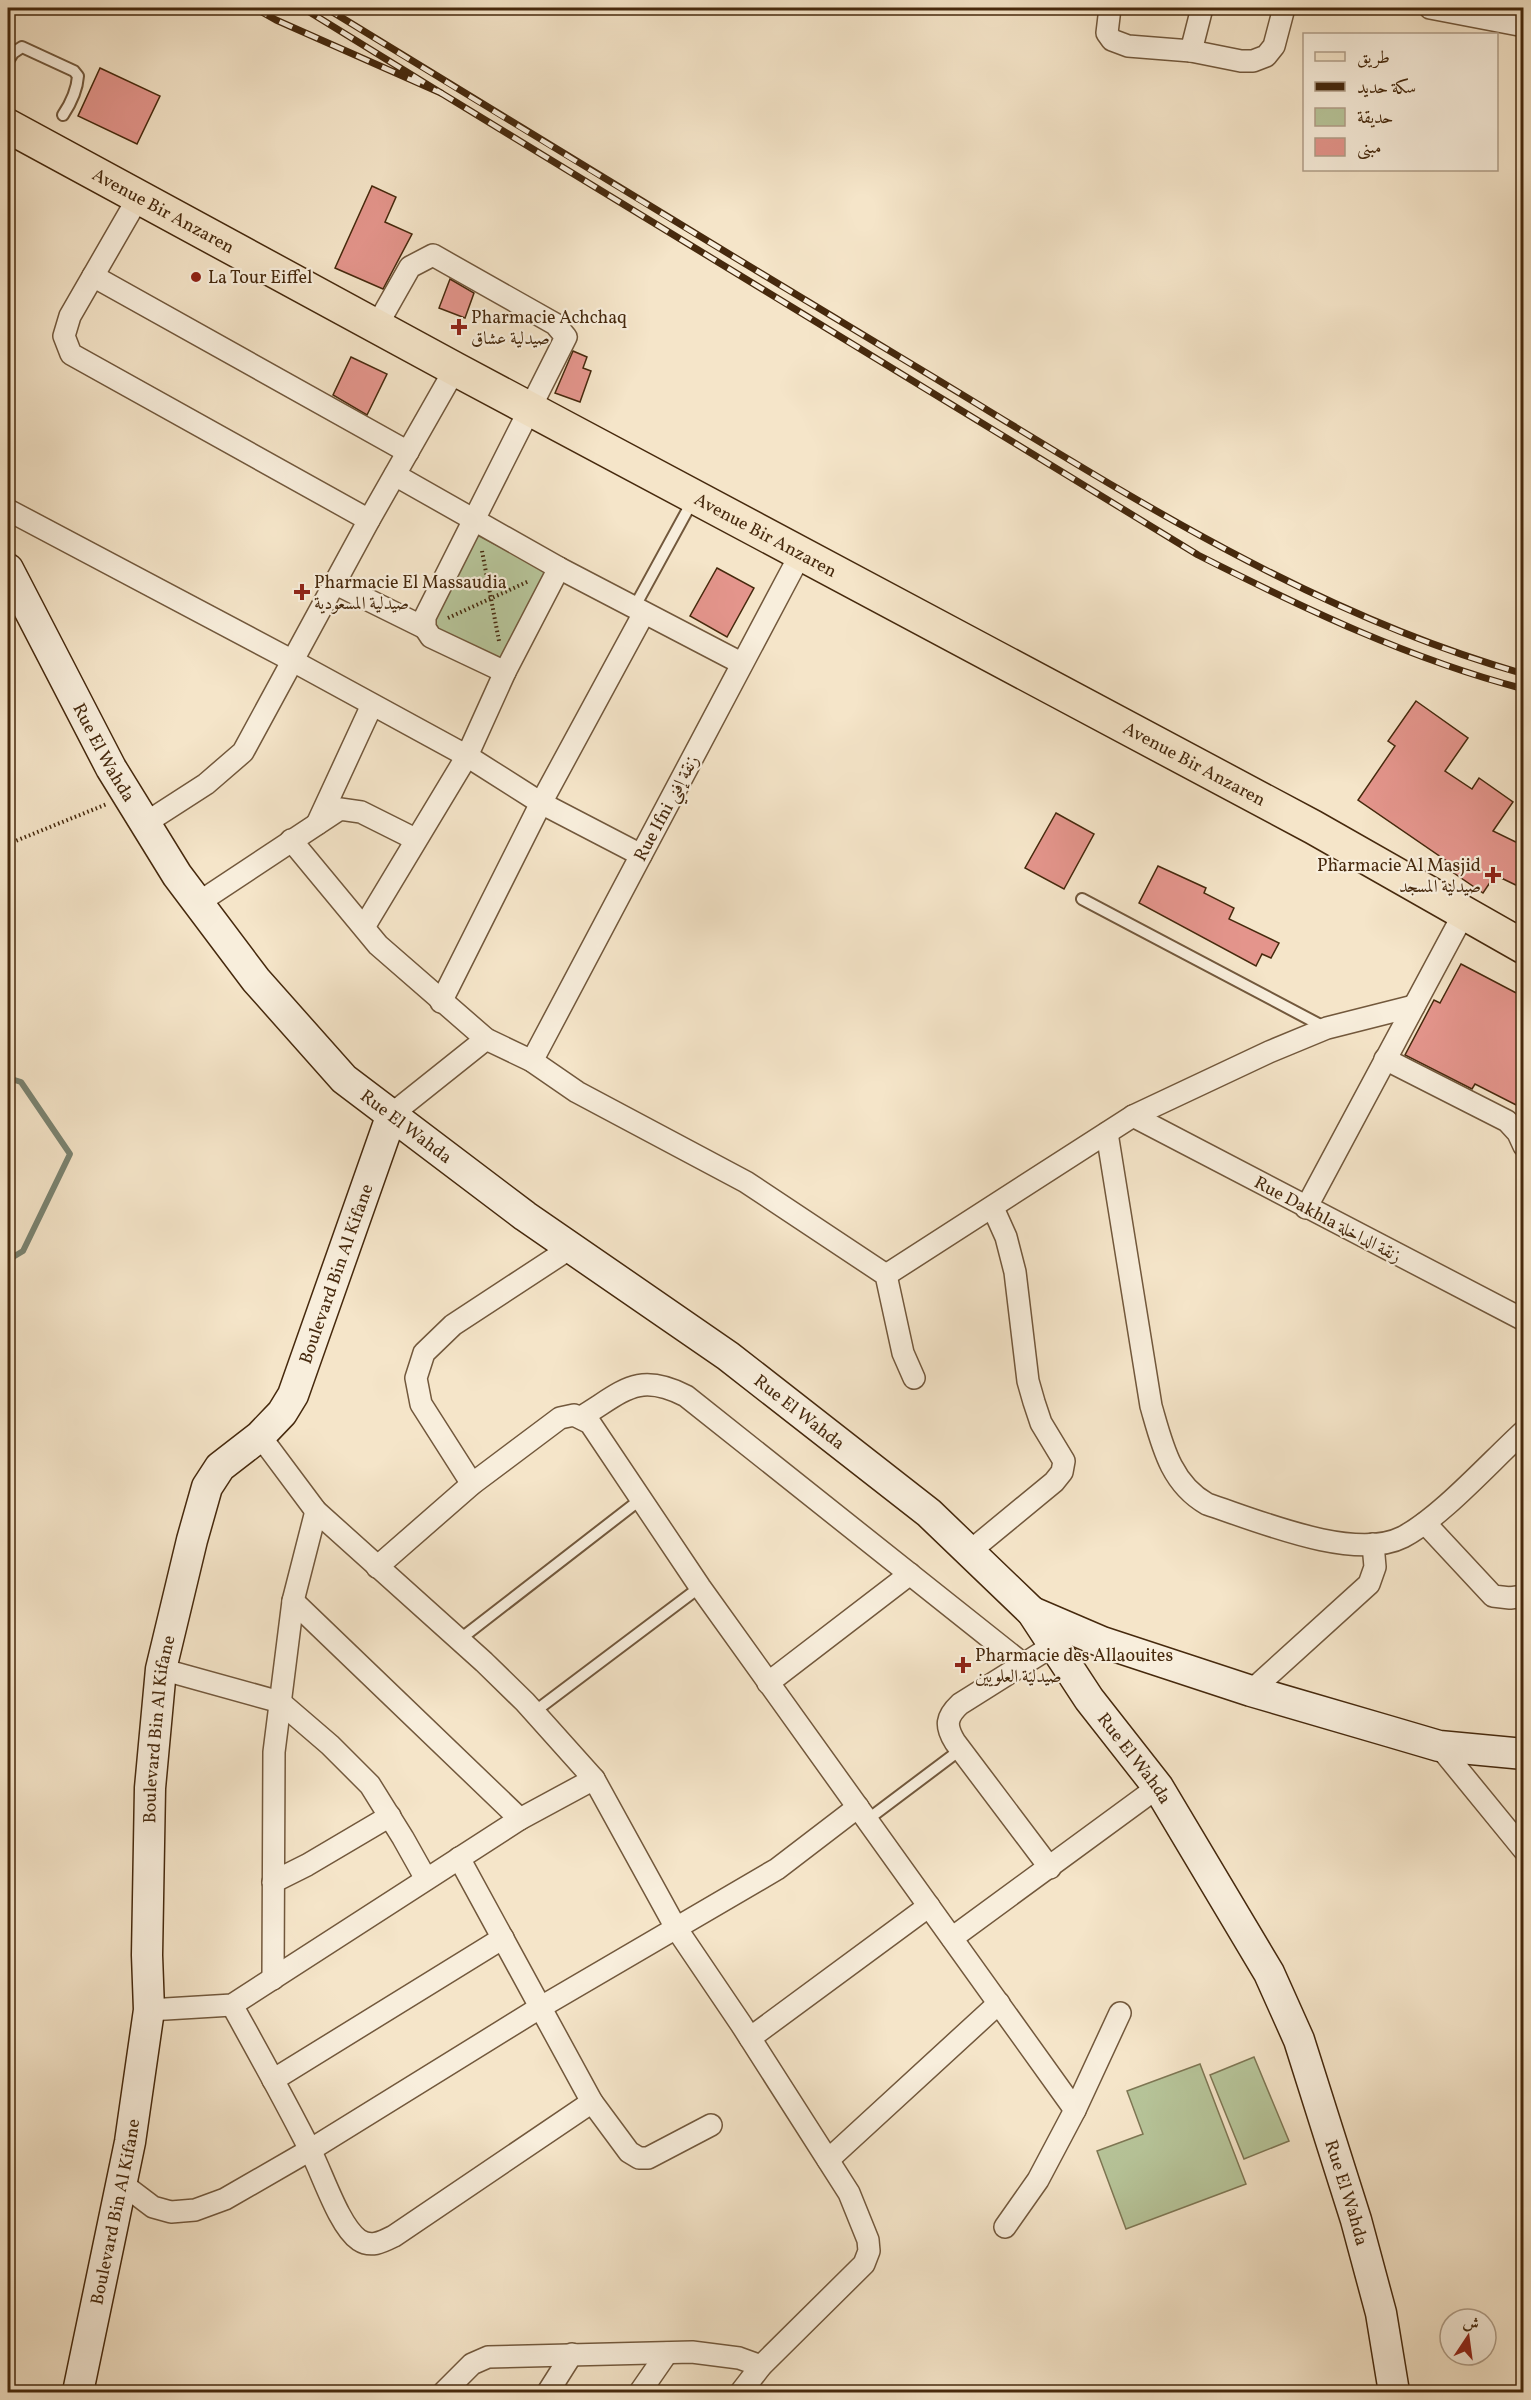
<svg xmlns="http://www.w3.org/2000/svg" width="1531" height="2400" viewBox="0 0 1531 2400" font-family="Vollkorn,Amiri,serif">
	<style>
		.park { fill: #b7c59a; stroke: #7e7754; stroke-width: 1.5 }
		.lines { fill: none; stroke-linecap: round; stroke-linejoin: round }
		.stream { stroke: #7a8371; stroke-width: 6 }
		.building { fill: #e4958c; stroke: #46290d; stroke-width: 1.5 }
		.lane-casing { stroke: #72583c; stroke-width: 14 }
		.street-casing { stroke: #72583c; stroke-width: 24 }
		.secondary-casing { stroke: #46290d; stroke-width: 33 }
		.primary-casing { stroke: #46290d; stroke-width: 36 }
		.path { stroke: #46290d; stroke-width: 4; stroke-dasharray: 1.5 3; stroke-linecap: butt }
		.lane { stroke: #f8eedc; stroke-width: 10 }
		.street { stroke: #f8eedc; stroke-width: 21 }
		.secondary { stroke: #f8eedc; stroke-width: 30 }
		.primary { stroke: #f5e5c9; stroke-width: 33 }
		.rail-casing { stroke: #46290d; stroke-width: 7 }
		.rail { stroke: #f8eedc; stroke-width: 4.5; stroke-dasharray: 14; stroke-linecap: butt }
		.poi-dot { fill: #8f2418; stroke: #f8eedc; stroke-width: 2 }
		.labels { text-anchor: middle; stroke-width: 4.5; stroke-linejoin: round; paint-order: stroke }
		.street-label { font-size: 18px; fill: #46290d; stroke: #f8eedc }
		.poi-label { font-size: 18px; fill: #46290d; stroke: #f8eedc; text-anchor: start }
	</style>
	<rect width="100%" height="100%" fill="#f5e5c9"/>
	<filter id="stains"><feTurbulence type="fractalNoise" baseFrequency=".00333" numOctaves="4"/><feColorMatrix values="0 0 0 0 .2 0 0 0 0 .09 0 0 0 0 .02 0 0 0 .5 -.17"/></filter>
	<radialGradient id="worn" r=".72"><stop offset=".6" stop-color="#630" stop-opacity="0"/><stop offset="1" stop-color="#630" stop-opacity=".3"/></radialGradient>
	<g class="park">
		<polygon points="477,535 546,571 501,662 436,632 434,616"/>
		<polygon points="1254,2057 1289,2141 1244,2159 1210,2075"/>
		<polygon points="1200,2064 1246,2184 1126,2229 1097,2151 1143,2134 1127,2091"/>
	</g>
	<g class="lines">
		<polyline class="stream" points="8,1078 21,1082 70,1154 23,1251 8,1260"/>
	</g>
	<g class="building">
		<polygon points="100,68 160,96 137,144 78,116"/>
		<polygon points="372,186 396,197 385,222 412,234 383,289 335,268"/>
		<polygon points="450,279 474,293 465,318 439,308"/>
		<polygon points="573,351 587,357 583,368 591,371 580,402 555,393"/>
		<polygon points="351,357 387,374 367,415 333,395"/>
		<polygon points="717,568 754,588 727,637 690,616"/>
		<polygon points="1416,701 1468,738 1445,771 1472,789 1479,778 1513,802 1493,831 1524,846 1524,889 1495,875 1483,893 1448,869 1451,864 1358,800 1395,746 1388,741"/>
		<polygon points="1056,813 1094,834 1064,889 1025,868"/>
		<polygon points="1158,866 1206,888 1204,893 1234,908 1229,919 1279,943 1271,958 1262,954 1256,966 1139,903"/>
		<polygon points="1461,964 1524,997 1524,1109 1475,1084 1472,1089 1405,1055 1434,1000 1440,1003"/>
	</g>
	<g class="lines">
		<defs>
			<g id="lane">
				<path d="M8,61l5,-8 9,-6 52,24 4,5c-1,15 -7,27 -15,39"/>
				<polyline points="634,608 693,500"/>
				<polyline points="1082,899 1326,1028"/>
				<polyline points="459,1640 641,1499"/>
				<polyline points="534,1712 700,1587"/>
				<polyline points="867,1820 960,1750"/>
			</g>
			<g id="street">
				<polyline points="1110,8 1107,33 1112,40 1128,46 1191,51 1241,61 1253,61 1266,56 1274,46 1284,8"/>
				<polyline points="1430,8 1524,26"/>
				<polyline points="1191,51 1202,8"/>
				<polyline points="138,198 70,316 64,336 71,354 369,520"/>
				<polyline points="93,276 408,452"/>
				<polyline points="376,327 410,267 433,255 555,324 566,337 425,617 425,628 431,637 505,672"/>
				<polyline points="395,475 559,568 741,663"/>
				<polyline points="8,510 293,661 467,756 541,803 641,855"/>
				<polyline points="336,584 425,628"/>
				<polyline points="144,824 206,784 243,752 369,520 455,369"/>
				<polyline points="317,824 372,705"/>
				<polyline points="291,840 378,945 486,1039 532,1061 577,1092 746,1182 886,1275 903,1353 914,1378"/>
				<polyline points="198,903 340,809 361,812 415,839"/>
				<polyline points="364,927 467,756 505,672 559,568"/>
				<polyline points="441,1002 541,803 644,613"/>
				<polyline points="1385,1059 1507,1121 1518,1133 1524,1146"/>
				<polyline points="532,1061 800,555"/>
				<polyline points="392,1114 486,1039"/>
				<polyline points="1133,1116 1524,1320"/>
				<path d="M1107,1133l44,273c11,38 19,77 56,98 49,16 147,58 196,33 38,-20 87,-75 121,-106"/>
				<polyline points="1306,1208 1464,913"/>
				<polyline points="886,1275 1133,1116 1269,1052 1327,1028 1414,1006"/>
				<path d="M581,1417c42,-25 56,-46 105,-21l337,268"/>
				<polyline points="260,1436 316,1511 484,1662 525,1702 594,1779 676,1928 741,2024 849,2193 868,2240 869,2251 864,2264 761,2366 741,2392"/>
				<polyline points="472,1484 421,1404 416,1378 424,1353 453,1325 572,1247"/>
				<polyline points="1425,1523 1493,1596 1510,1598 1524,1596"/>
				<polyline points="969,1552 1054,1482 1062,1472 1064,1461 1041,1423 1034,1402 1028,1381 1015,1272 1006,1237 993,1208"/>
				<polyline points="377,1567 472,1484 560,1418 574,1415 590,1423 700,1587 1075,2110"/>
				<polyline points="293,1601 520,1819"/>
				<polyline points="161,1669 280,1702 330,1745 370,1785 403,1838 426,1879"/>
				<polyline points="768,1683 910,1574"/>
				<polyline points="1251,1691 1369,1584 1375,1567 1373,1544"/>
				<polyline points="1439,1746 1524,1850"/>
				<polyline points="459,1858 592,2102 629,2152 639,2158 648,2158 711,2125"/>
				<path d="M1050,1868l-95,-126c-10,-16 -9,-25 5,-38l94,-59"/>
				<polyline points="273,1882 307,1865 390,1816"/>
				<polyline points="952,1938 1158,1787"/>
				<polyline points="273,1979 274,1752 293,1601 316,1511"/>
				<path d="M232,2005c27,49 54,97 79,147 12,23 28,74 48,88 12,8 23,2 35,-4l198,-134"/>
				<polyline points="149,2010 232,2005 520,1819 594,1779"/>
				<polyline points="750,2038 929,1906"/>
				<polyline points="273,2080 503,1938"/>
				<polyline points="828,2160 999,2003"/>
				<polyline points="120,2182 153,2207 171,2212 195,2210 225,2199 310,2150 541,2007 777,1869 858,1807"/>
				<polyline points="1005,2227 1038,2180 1075,2110 1120,2013"/>
				<polyline points="444,2392 472,2364 488,2357 692,2352 739,2358 761,2366"/>
				<polyline points="548,2392 572,2354"/>
				<polyline points="640,2392 667,2353"/>
			</g>
			<g id="secondary">
				<path id="s1" d="M8,569l103,199 66,107 79,105 88,99 181,137 203,140 201,157 103,99 57,87 69,88 111,186 30,67 57,180 25,93 13,79"/>
				<polyline points="1032,1612 1102,1642 1251,1691 1388,1731 1439,1746 1524,1754"/>
				<path id="s2" d="M78,2392l52,-250 19,-132 -2,-55 3,-167 11,-119 31,-129 15,-53 13,-20 40,-31 22,-23 11,-18 99,-281"/>
			</g>
			<g id="primary">
				<path id="s3" d="M8,126l447,243 858,458 211,120"/>
			</g>
		</defs>
		<use href="#lane" class="lane-casing"/>
		<use href="#street" class="street-casing"/>
		<use href="#secondary" class="secondary-casing"/>
		<use href="#primary" class="primary-casing"/>
		<g class="path">
			<polyline points="482,551 499,641"/>
			<polyline points="448,618 529,581"/>
			<polyline points="8,844 107,804"/>
		</g>
		<use href="#lane" class="lane"/>
		<use href="#street" class="street"/>
		<use href="#secondary" class="secondary"/>
		<use href="#primary" class="primary"/>
		<defs>
			<g id="rail">
				<polyline points="255,8 276,20 441,93 303,8"/>
				<path d="M326,8c201,124 404,247 607,369 190,115 376,236 591,297"/>
				<path d="M441,93l757,462c105,53 211,104 326,134"/>
			</g>
		</defs>
		<use href="#rail" class="rail-casing"/>
		<use href="#rail" class="rail"/>
	</g>
	<g class="poi-dot">
		<circle cx="196" cy="277" r="6"/>
		<path d="M456 318h6v6h6v6h-6v6h-6v-6h-6v-6h6z"/>
		<path d="M299 583h6v6h6v6h-6v6h-6v-6h-6v-6h6z"/>
		<path d="M1490 866h6v6h6v6h-6v6h-6v-6h-6v-6h6z"/>
		<path d="M960 1656h6v6h6v6h-6v6h-6v-6h-6v-6h6z"/>
	</g>
	<g class="labels">
		<g class="street-label">
			<text dy="6" stroke="none"><textPath href="#s3" startOffset="177">Avenue Bir Anzaren</textPath></text>
			<text dy="6" stroke="none"><textPath href="#s3" startOffset="861">Avenue Bir Anzaren</textPath></text>
			<text dy="6" stroke="none"><textPath href="#s1" startOffset="207">Rue El Wahda</textPath></text>
			<text dy="6" stroke="none"><textPath href="#s3" startOffset="1347">Avenue Bir Anzaren</textPath></text>
			<text transform="translate(666 808) rotate(-62)" y="6">Rue Ifni زنقة إفني</text>
			<text dy="6" stroke="none"><textPath href="#s1" startOffset="692">Rue El Wahda</textPath></text>
			<text transform="translate(1328 1219) rotate(28)" y="6">Rue Dakhla زنقة الداخلة</text>
			<text dy="6" stroke="none"><textPath href="#s2" startOffset="1174">Boulevard Bin Al Kifane</textPath></text>
			<text dy="6" stroke="none"><textPath href="#s1" startOffset="1178">Rue El Wahda</textPath></text>
			<text dy="6" stroke="none"><textPath href="#s2" startOffset="670">Boulevard Bin Al Kifane</textPath></text>
			<text dy="6" stroke="none"><textPath href="#s1" startOffset="1664">Rue El Wahda</textPath></text>
			<text dy="6" stroke="none"><textPath href="#s1" startOffset="2151">Rue El Wahda</textPath></text>
			<text dy="6" stroke="none"><textPath href="#s2" startOffset="184">Boulevard Bin Al Kifane</textPath></text>
		</g>
		<g class="poi-label">
			<text x="208" y="283">La Tour Eiffel</text>
			<text x="471" y="323">Pharmacie Achchaq<tspan x="471" dy="21">صيدلية عشاق</tspan></text>
			<text x="314" y="588">Pharmacie El Massaudia<tspan x="314" dy="21">صيدلية المسعودية</tspan></text>
			<text x="1481" y="871" text-anchor="end">Pharmacie Al Masjid<tspan x="1481" dy="21">صيدلية المسجد</tspan></text>
			<text x="975" y="1661">Pharmacie des Allaouites<tspan x="975" dy="21">صيدلية العلويين</tspan></text>
		</g>
	</g>
	<rect width="1531" height="2400" fill="none" stroke="#f5e5c9" stroke-width="30"/>
	<rect x="9" y="9" width="1513" height="2382" fill="none" stroke="#46290d" stroke-width="3"/>
	<rect x="15" y="15" width="1501" height="2370" fill="none" stroke="#46290d" stroke-width="1.5"/>
	<rect x="1303" y="33" width="195" height="138" fill="#f8eedc" stroke="#b19f89" stroke-width="1.5"/>
	<rect x="1315" y="52" width="30" height="9" fill="#f5e5c9" stroke="#b19f89" stroke-width="1.5"/>
	<text x="1357" y="63" font-size="18" fill="#46290d">طريق</text>
	<rect x="1315" y="82" width="30" height="9" fill="#46290d" stroke="#b19f89" stroke-width="1.5"/>
	<text x="1357" y="93" font-size="18" fill="#46290d">سكة حديد</text>
	<rect x="1315" y="108" width="30" height="18" fill="#b7c59a" stroke="#b19f89" stroke-width="1.5"/>
	<text x="1357" y="123" font-size="18" fill="#46290d">حديقة</text>
	<rect x="1315" y="138" width="30" height="18" fill="#e4958c" stroke="#b19f89" stroke-width="1.5"/>
	<text x="1357" y="153" font-size="18" fill="#46290d">مبنى</text>
	<g transform="translate(1468 2337) rotate(13)"><circle r="28" fill="#f8eedc" stroke="#b19f89" stroke-width="1.5"/>
	<path d="M0-4.5L10 22L0 15L-10 22Z" fill="#8f2418"/>
	<text y="-9" font-size="16" font-weight="bold" text-anchor="middle" fill="#46290d">ش</text>
	</g>
	<rect width="100%" height="100%" filter="url(#stains)"/>
	<rect width="100%" height="100%" fill="url(#worn)"/>
</svg>
